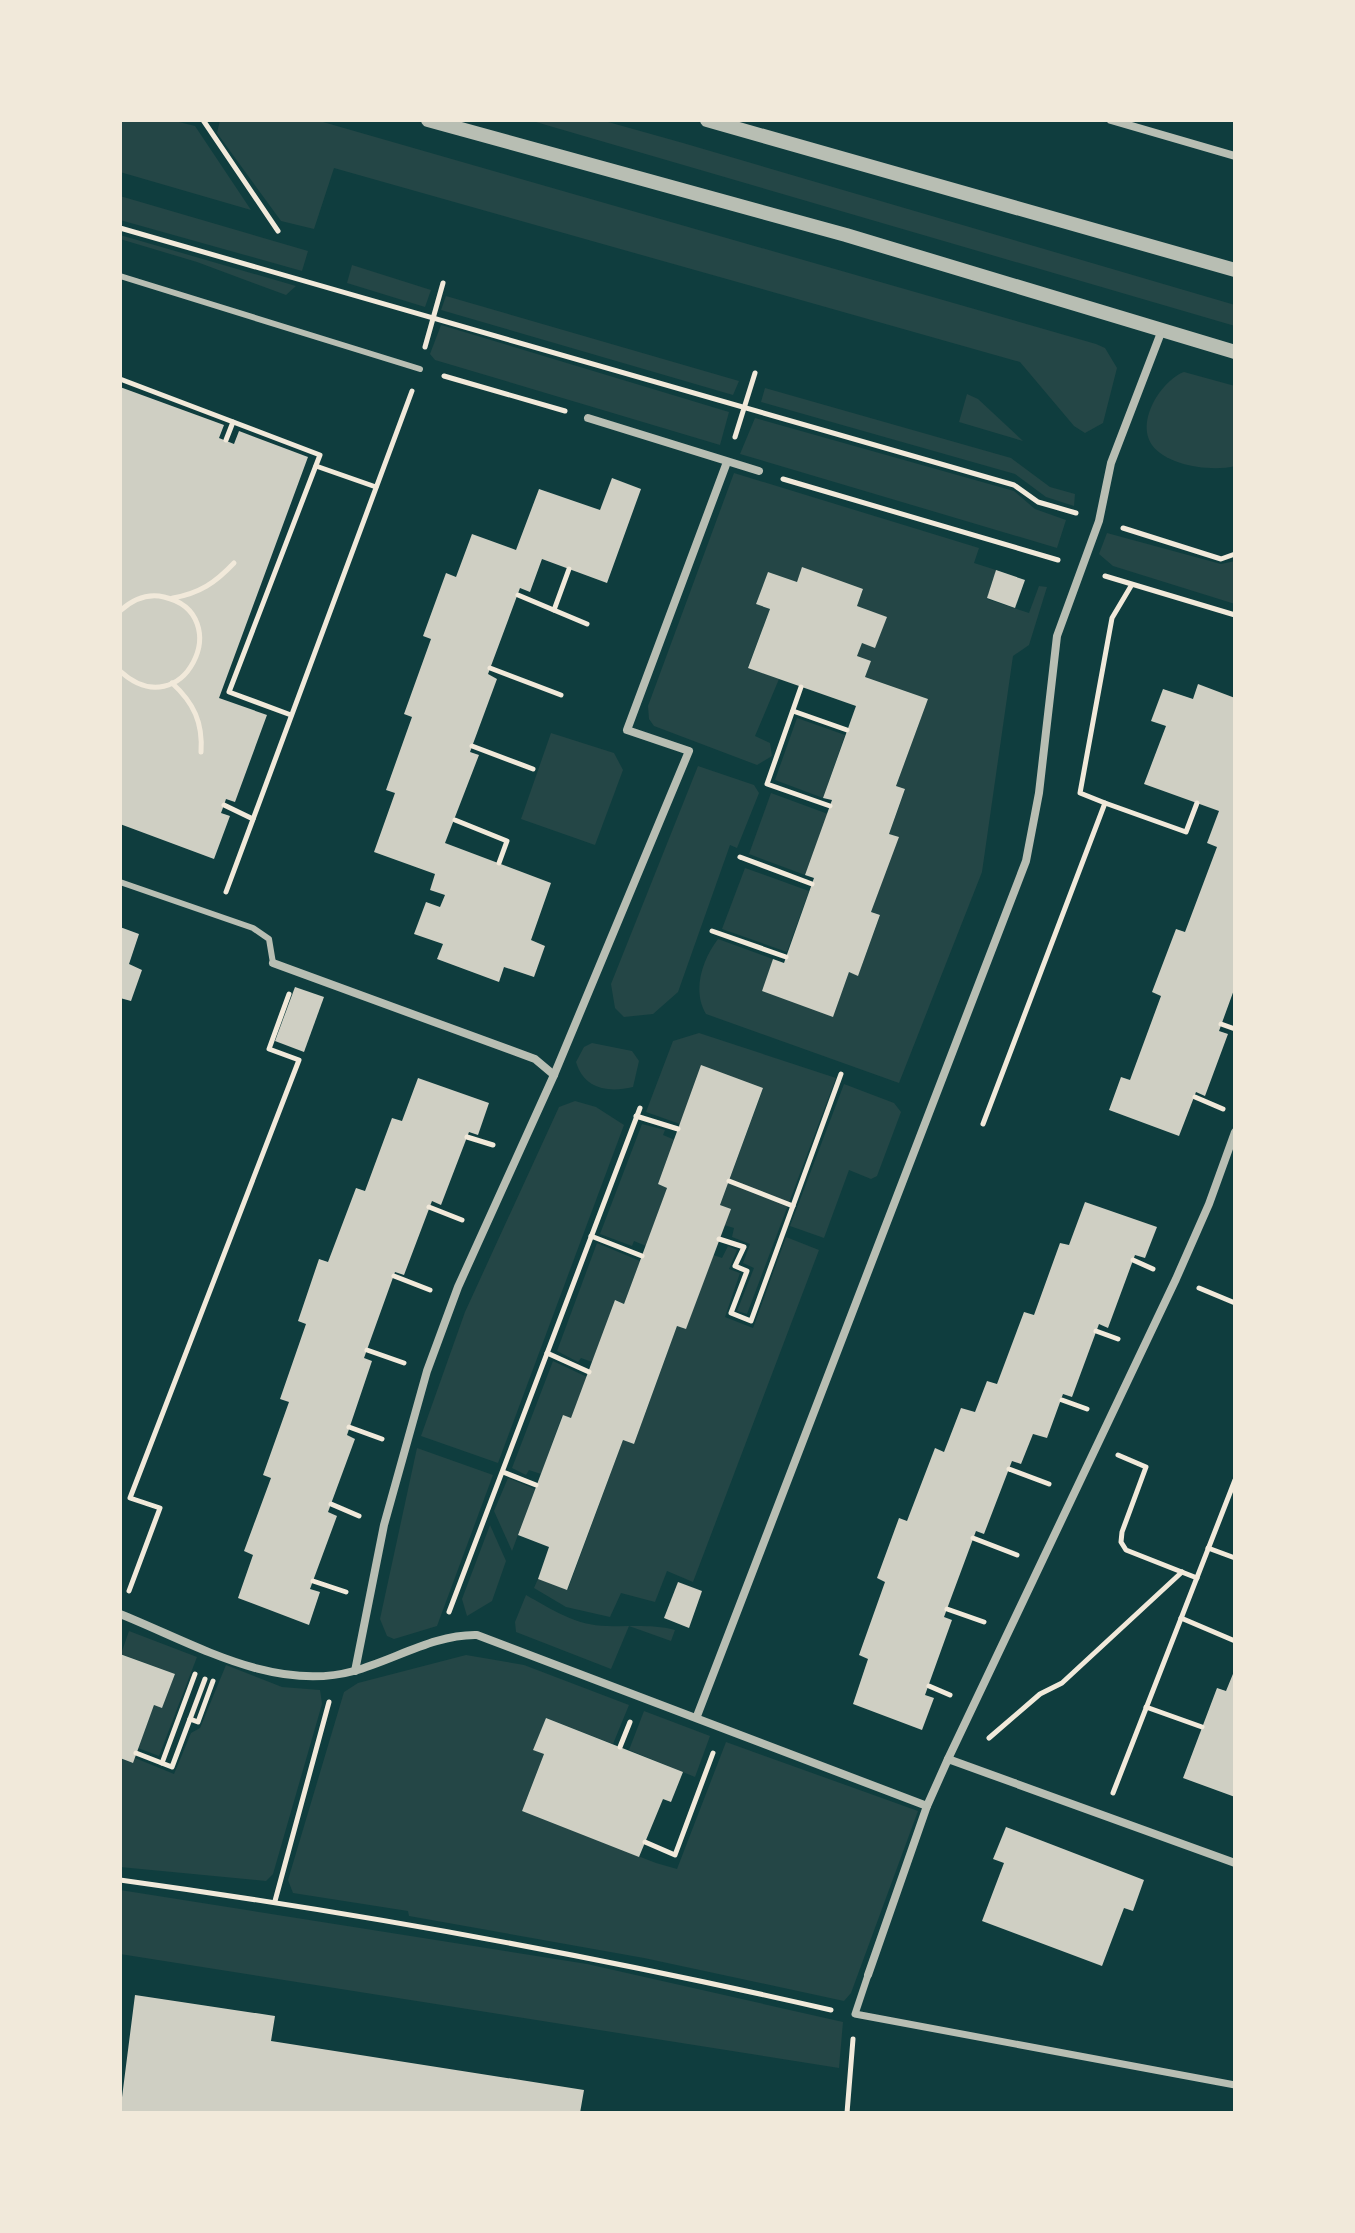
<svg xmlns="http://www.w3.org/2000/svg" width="1355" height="2233" viewBox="0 0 1355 2233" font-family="'DM Sans',sans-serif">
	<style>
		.green { fill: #244646 }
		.building { fill: #cfcfc3 }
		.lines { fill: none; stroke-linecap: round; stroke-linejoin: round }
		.path { stroke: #f1e9da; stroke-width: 5 }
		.service { stroke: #b8beb3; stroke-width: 6 }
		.pedestrian { stroke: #b8beb3; stroke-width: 7 }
		.minor { stroke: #b8beb3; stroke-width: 8 }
		.tertiary { stroke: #b8beb3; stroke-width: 14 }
	</style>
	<rect width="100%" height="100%" fill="#0f3d3e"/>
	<g class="green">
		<polygon points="120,120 171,120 195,126 251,210 120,172"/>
		<polygon points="220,120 323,122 1096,344 1105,348 1117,368 1103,423 1085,433 1074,426 1020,362 334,168 314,229 281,221 217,133"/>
		<polygon points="529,120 601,120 683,143 1235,305 1235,326"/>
		<polygon points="120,196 308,251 302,271 120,220"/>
		<polygon points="120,235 296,286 286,295 197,262 120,239"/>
		<polygon points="352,265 431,290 425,307 347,283"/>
		<polygon points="446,296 739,381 733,395 441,310"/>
		<polygon points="441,325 729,412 720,445 435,360 430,354"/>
		<path d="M1184,372l51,14v80c-23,6 -68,0 -83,-21 -17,-24 10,-65 32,-73z"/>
		<polygon points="765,388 1011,458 1050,487 1075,494 1074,506 1046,497 1015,474 761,402"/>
		<polygon points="967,394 978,399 1023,441 959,422"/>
		<polygon points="755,418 1014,491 1035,509 1066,520 1057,548 740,454"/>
		<path d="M734,473l245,75 -5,15 22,7 -9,29 42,14 10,-27 8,1 -18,58 -16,11 -31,216 -83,211 -193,-69c-14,-23 -4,-54 12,-75l55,20 -11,32 71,25 16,-44 9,3 22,-59 -9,-4 27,-75 -9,-3 16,-44 -9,-4 32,-87 -63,-22 6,-16 -14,-5 5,-13 13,4 11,-30 -29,-11 6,-16 -61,-22 -5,14 -29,-10 -12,32 14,5 -22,58 31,12 -24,57 15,7 2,13 -15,9 -103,-39 -5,-7 -1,-13z"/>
		<polygon points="1107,533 1221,564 1235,561 1235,604 1113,566 1099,554"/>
		<polygon points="797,718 845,735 823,798 775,780"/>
		<polygon points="551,733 614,753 623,770 595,845 521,819"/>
		<polygon points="698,766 754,785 759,793 737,848 730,845 678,992 653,1014 624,1017 615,1008 611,984"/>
		<polygon points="771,793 828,814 805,875 749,854"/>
		<polygon points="745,868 809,891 787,952 722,929"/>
		<polygon points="699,1033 836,1078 747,1314 737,1311 754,1268 743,1263 750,1244 732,1237 734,1228 724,1225 730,1209 720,1205 763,1089 702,1066 680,1124 646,1112 673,1041"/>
		<path d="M592,1043l40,8 7,10 -6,26c-25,6 -49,2 -57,-25l8,-15z"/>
		<polygon points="844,1084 894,1103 901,1112 877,1176 871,1179 849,1170 824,1238 790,1226"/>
		<polygon points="575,1101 596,1107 624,1125 498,1463 421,1436 465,1312 559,1107"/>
		<polygon points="642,1124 665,1130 663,1135 675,1140 658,1184 667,1188 646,1246 634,1241 632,1246 600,1234"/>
		<polygon points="786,1237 819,1250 693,1582 667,1571 655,1602 621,1593 610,1617 566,1607 534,1588 538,1579 568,1589 623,1440 634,1444 677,1326 686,1328 713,1255 722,1258 728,1246 737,1250 729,1269 740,1273 725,1317 753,1328"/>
		<polygon points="597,1243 640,1261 624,1304 616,1300 592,1362 581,1358 578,1362 557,1351"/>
		<polygon points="553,1361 587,1377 571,1418 562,1416 541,1474 529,1470 526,1475 512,1468"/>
		<polygon points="417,1448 493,1475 437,1626 394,1639 387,1636 380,1619"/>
		<polygon points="508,1478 535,1489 512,1551 494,1511"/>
		<polygon points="490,1525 506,1561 492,1601 467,1616 462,1599"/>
		<path d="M526,1595c25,14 51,31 81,31 24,1 44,-2 68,4l-4,11 -42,-15 -18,43 -95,-37 -1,-10z"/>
		<polygon points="129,1631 197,1657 159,1756 138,1748 154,1705 162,1707 175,1674 121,1654"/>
		<polygon points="466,1655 524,1665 629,1705 613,1744 546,1718 534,1749 544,1754 522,1811 656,1863 677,1869 726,1742 918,1811 851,1993 844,2001 644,1958 409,1916 408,1911 293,1893 288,1880 344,1692 358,1683"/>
		<polygon points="226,1665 282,1687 320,1690 322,1704 273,1874 266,1881 120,1867 120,1758 132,1763 135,1758 174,1774 191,1733 200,1728"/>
		<polygon points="644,1711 710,1736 695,1777 629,1750"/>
		<polygon points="120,1890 587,1964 843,2022 839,2068 120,1954"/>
	</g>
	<g class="building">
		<polygon points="120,387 224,425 219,438 234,444 239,431 308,457 219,698 267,715 235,802 226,799 224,805 221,813 230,816 214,859 120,824"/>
		<polygon points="612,478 641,489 607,583 542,559 530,592 520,588 488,674 497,679 470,752 479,755 445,843 551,883 531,940 545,946 534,977 504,967 499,982 437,959 443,944 414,934 426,902 440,907 445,895 430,890 435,874 374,852 395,793 386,790 412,717 404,714 431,639 423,636 446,573 456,577 472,534 516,550 539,489 600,510"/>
		<polygon points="802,567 863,589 857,606 887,617 875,648 862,643 857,656 871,661 865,677 928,699 896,786 905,789 889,834 899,837 871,912 880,915 858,976 849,972 833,1017 762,991 773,959 784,963 814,878 805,875 832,800 823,798 856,706 748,668 770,609 756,604 768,572 797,582"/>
		<polygon points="996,570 1025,580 1015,608 987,598"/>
		<polygon points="1198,684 1235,698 1235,987 1219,1031 1228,1034 1205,1096 1196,1092 1179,1136 1109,1110 1121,1077 1130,1080 1161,996 1152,992 1176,929 1185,932 1217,847 1207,843 1219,811 1144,784 1166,726 1151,721 1163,689 1193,699"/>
		<polygon points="120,927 139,934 129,964 142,970 131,1001 120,998"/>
		<polygon points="295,987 324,997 304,1052 275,1041"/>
		<polygon points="701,1065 763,1088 720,1205 731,1209 686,1329 677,1326 634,1444 623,1440 567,1590 538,1579 549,1547 518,1535 563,1415 571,1418 615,1300 624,1304 667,1188 658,1184"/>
		<polygon points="418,1078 489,1103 478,1135 469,1132 441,1205 432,1201 404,1275 395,1272 364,1358 372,1361 347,1435 355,1439 328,1512 337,1516 310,1589 320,1592 309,1625 238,1598 253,1555 244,1551 271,1478 263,1475 289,1402 280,1399 306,1324 298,1321 319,1259 328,1262 356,1188 365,1191 392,1118 402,1121"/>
		<polygon points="1085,1202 1157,1227 1145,1258 1135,1255 1108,1328 1099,1324 1072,1397 1063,1394 1047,1438 1033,1434 1021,1464 1012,1461 984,1534 976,1531 944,1617 952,1620 925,1695 934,1698 922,1730 853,1704 868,1659 859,1655 885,1582 877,1578 899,1518 907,1521 935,1448 944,1452 961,1408 975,1412 987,1381 997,1384 1024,1312 1034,1315 1060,1243 1069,1245"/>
		<polygon points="678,1582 702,1591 689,1628 664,1618"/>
		<polygon points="120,1654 175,1674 162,1708 154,1705 133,1763 120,1758"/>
		<polygon points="1235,1669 1235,1797 1183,1778 1217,1688 1226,1691"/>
		<polygon points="546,1718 683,1772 671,1802 663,1799 639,1857 522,1811 544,1754 533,1750"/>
		<polygon points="1006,1827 1144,1880 1133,1911 1124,1908 1102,1966 982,1921 1004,1863 993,1859"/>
		<polygon points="135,1995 275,2016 271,2041 584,2090 580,2113 120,2113"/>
	</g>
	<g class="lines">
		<g class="path">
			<polyline points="203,120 278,231"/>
			<polyline points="120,228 1014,485 1038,502 1076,513"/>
			<polyline points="425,347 443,283"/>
			<polyline points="444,376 565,411"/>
			<polyline points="120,379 320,455 229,692 291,715"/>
			<polyline points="735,437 755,373"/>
			<polyline points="226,440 233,422"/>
			<polyline points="316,466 376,487"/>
			<polyline points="783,479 1058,560"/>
			<polyline points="1123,528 1221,559 1235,554"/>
			<polyline points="1105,576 1235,615"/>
			<polyline points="518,595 587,624"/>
			<path d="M173,598c27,-5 42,-15 61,-35"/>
			<polyline points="554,610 569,569"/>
			<path d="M120,611c12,-11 27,-18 44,-14 74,17 19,132 -44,74"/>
			<polyline points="490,668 561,695"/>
			<path d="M172,683c22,20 31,40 29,69"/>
			<polyline points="801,687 767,784 830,806"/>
			<polyline points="793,711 847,730"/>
			<polyline points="472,746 533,769"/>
			<polyline points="1105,803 1186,832 1197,803"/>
			<polyline points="224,805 253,819"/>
			<polyline points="455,820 507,841 499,863"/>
			<polyline points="740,857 812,884"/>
			<polyline points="226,892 412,391"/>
			<polyline points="712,931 786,957"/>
			<polyline points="1221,1024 1235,1029"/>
			<polyline points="1195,1097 1223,1109"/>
			<polyline points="636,1116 678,1129"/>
			<polyline points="983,1124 1105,803 1080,793 1112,618 1131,586"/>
			<polyline points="467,1137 493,1145"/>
			<polyline points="729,1181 793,1206"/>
			<polyline points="429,1207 462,1220"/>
			<polyline points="591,1236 642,1256"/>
			<polyline points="719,1239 744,1247 735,1266 747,1271 731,1313 751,1321 841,1074"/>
			<polyline points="1133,1260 1153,1269"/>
			<polyline points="394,1276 430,1290"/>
			<polyline points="1199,1288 1235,1303"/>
			<polyline points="1096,1331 1118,1339"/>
			<polyline points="367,1350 404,1363"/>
			<polyline points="547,1353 589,1372"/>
			<polyline points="1062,1400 1087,1409"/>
			<polyline points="349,1427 382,1439"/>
			<polyline points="1118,1455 1146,1467 1122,1532 1121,1542 1126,1550 1197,1578"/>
			<polyline points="1009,1469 1049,1484"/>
			<polyline points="503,1472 536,1485"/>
			<polyline points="331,1504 359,1516"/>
			<polyline points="973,1538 1017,1555"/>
			<polyline points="1208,1548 1235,1558"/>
			<polyline points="313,1581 346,1592"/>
			<polyline points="129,1591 160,1508 130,1498 299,1060 269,1049 289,994"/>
			<polyline points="947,1609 984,1622"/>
			<polyline points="449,1612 640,1108"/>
			<polyline points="1181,1618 1235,1641"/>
			<polyline points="929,1686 950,1695"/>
			<polyline points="1146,1707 1202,1727"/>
			<polyline points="190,1719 205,1679"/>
			<polyline points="989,1738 1040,1694 1062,1683 1182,1572"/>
			<polyline points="620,1747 630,1722"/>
			<polyline points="136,1753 172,1767 190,1719 198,1722 213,1681"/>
			<polyline points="162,1763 195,1674"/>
			<polyline points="1113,1793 1235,1480"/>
			<polyline points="645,1842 675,1855 713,1753"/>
			<path d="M120,1880c239,33 476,76 711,130"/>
			<polyline points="275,1901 329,1702"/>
			<polyline points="847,2113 853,2039"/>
		</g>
		<g class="service">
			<polyline points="120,276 420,369"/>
			<polyline points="120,882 253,928 269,939 273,963"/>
		</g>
		<polyline class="pedestrian" points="868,1975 855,2014 1235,2085"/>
		<g class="minor">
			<polyline points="1111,120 1235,156"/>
			<polyline points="588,418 759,471"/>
			<polyline points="273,963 535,1059 554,1075"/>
			<path d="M120,1614c73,29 154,79 234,57 40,-11 81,-37 123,-36l450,171"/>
			<polyline points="355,1671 384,1525 427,1371 458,1287 554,1075 689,751 627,730 727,462"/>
			<polyline points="697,1716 1026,861 1039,793 1057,636 1099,521 1111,463 1162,330"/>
			<polyline points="948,1759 1176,1279 1209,1204 1235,1132"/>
			<polyline points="868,1975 927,1806 948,1759 1235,1863"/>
		</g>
		<g class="tertiary">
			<polyline points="428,120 846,235 1235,352"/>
			<polyline points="707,120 1235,270"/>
		</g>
	</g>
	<rect width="1355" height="2233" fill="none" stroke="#f1e9da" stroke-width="244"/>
</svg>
